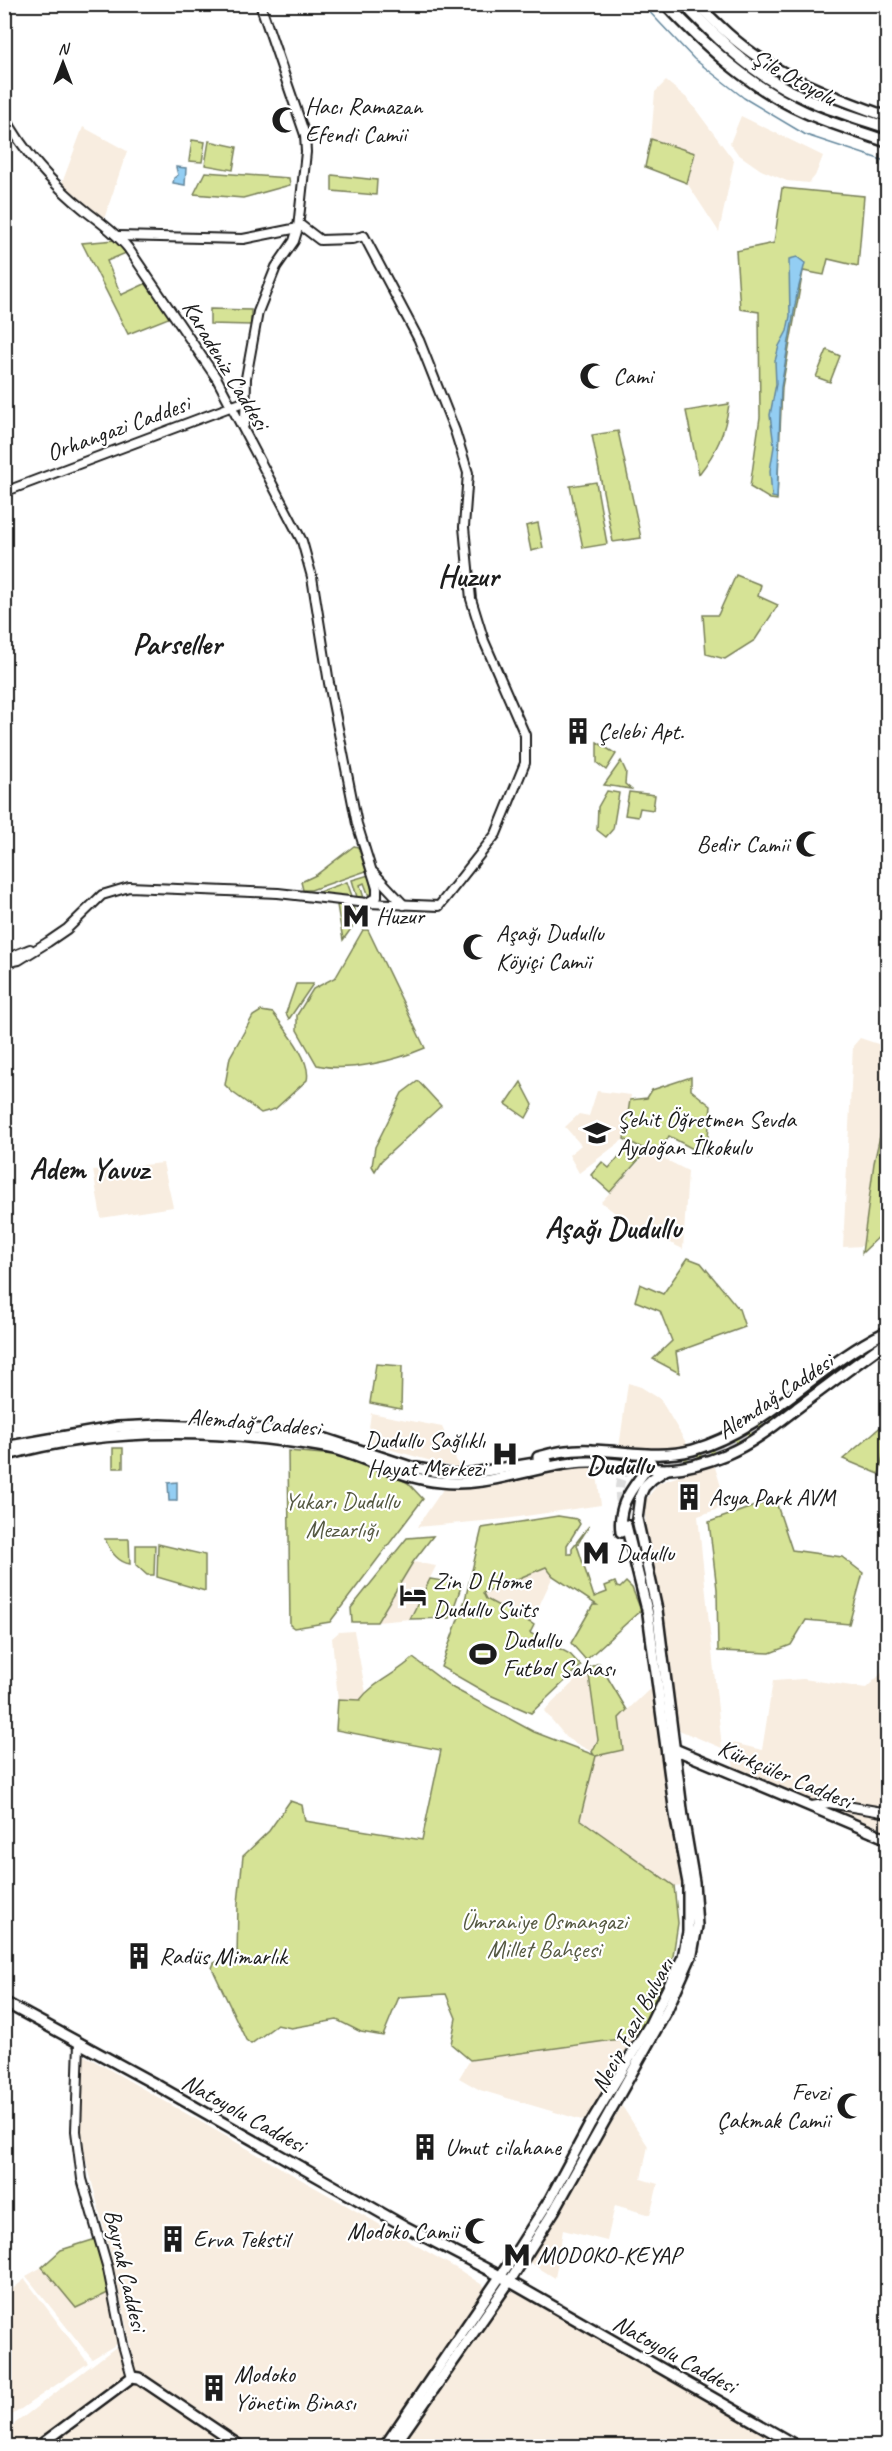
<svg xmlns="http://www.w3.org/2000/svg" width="892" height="2451" viewBox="0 0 892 2451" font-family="Caveat,sans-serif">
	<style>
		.built { fill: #f8ede0 }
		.green { fill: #d6e396; stroke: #798059; stroke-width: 1.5 }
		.water { fill: #93cef3; stroke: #63879d; stroke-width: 1.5 }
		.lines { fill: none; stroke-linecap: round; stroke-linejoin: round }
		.stream { stroke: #63879d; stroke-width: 1.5 }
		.major-tunnel { stroke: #ddd; stroke-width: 9; stroke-dasharray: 9 4.5; stroke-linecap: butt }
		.minor-casing { stroke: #1c1c1c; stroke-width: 12 }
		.major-casing { stroke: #1c1c1c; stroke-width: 14 }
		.highway-casing { stroke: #1c1c1c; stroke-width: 15 }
		.minor { stroke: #fff; stroke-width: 8 }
		.major { stroke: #fff; stroke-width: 9 }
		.highway { stroke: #fff; stroke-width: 10 }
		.labels { text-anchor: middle; stroke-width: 4.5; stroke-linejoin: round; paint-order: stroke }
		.street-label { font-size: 24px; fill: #1c1c1c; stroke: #fff }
		.poi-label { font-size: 24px; fill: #1c1c1c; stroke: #fff; text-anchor: start }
		.park-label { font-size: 24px; fill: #545841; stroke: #fff }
		.quarter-label { font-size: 27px; font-weight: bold; fill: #1c1c1c; stroke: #fff }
		.district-label { font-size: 30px; font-weight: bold; fill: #1c1c1c; stroke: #fff }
	</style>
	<rect width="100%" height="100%" fill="#fff"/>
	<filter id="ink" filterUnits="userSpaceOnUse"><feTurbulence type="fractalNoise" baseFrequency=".0167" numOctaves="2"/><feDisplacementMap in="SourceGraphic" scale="12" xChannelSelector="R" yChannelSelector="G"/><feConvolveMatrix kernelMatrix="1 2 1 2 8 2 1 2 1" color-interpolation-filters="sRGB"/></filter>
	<g filter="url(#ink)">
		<g class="built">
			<polygon points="666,81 688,99 734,161 719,232 687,183 695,153 651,139 655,92"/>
			<polygon points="741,116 823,156 815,176 809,183 787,181 761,170 738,154 730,143"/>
			<polygon points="83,127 127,151 104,219 62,183"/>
			<polygon points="860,1038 887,1047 887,1105 874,1163 863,1246 843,1247 853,1046"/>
			<polygon points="597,1091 631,1095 624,1139 579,1173 569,1155 581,1145 565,1127 579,1114 589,1116"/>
			<polygon points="649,1151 688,1171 683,1249 628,1223 601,1202"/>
			<polygon points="163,1163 173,1207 101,1218 93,1170"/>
			<polygon points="628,1383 641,1387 660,1399 688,1446 655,1449 619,1448"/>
			<polygon points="371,1413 442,1427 460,1469 367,1443"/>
			<polygon points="714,1464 727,1506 698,1516 722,1748 679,1730 647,1540 645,1515 645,1501 659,1483"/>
			<polygon points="578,1465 592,1469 597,1475 601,1505 505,1519 417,1527 446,1485"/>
			<polygon points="413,1562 436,1566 410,1619 377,1622"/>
			<polygon points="546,1567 553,1576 531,1623 485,1599 482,1593"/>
			<polygon points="354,1631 366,1693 360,1700 338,1699 332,1638 339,1632"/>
			<polygon points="588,1668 598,1740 592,1752 568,1739 544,1711"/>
			<polygon points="882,1673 887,1674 887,1831 734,1767 729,1742 762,1750 773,1681 803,1679 866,1688"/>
			<polygon points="654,1685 665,1766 683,1885 674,1886 580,1819 596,1756 619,1718"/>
			<polygon points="641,2036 592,2123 480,2090 459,2078 470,2060"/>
			<polygon points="84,2055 461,2271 487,2288 380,2446 246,2446 136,2372 112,2259 79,2133"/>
			<polygon points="622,2106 648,2146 641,2179 658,2184 650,2215 615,2205 607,2241 563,2230 555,2278 526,2260"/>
			<polygon points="42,2267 76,2308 110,2292 122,2341 92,2359 26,2276"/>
			<polygon points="25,2279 88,2363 5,2420 5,2295"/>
			<polygon points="508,2289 646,2364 783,2446 402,2446"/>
			<polygon points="116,2347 122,2351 126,2376 32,2446 5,2446 5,2431"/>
			<polygon points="136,2381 234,2446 49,2446"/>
		</g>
		<g class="green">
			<polygon points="651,139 695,153 687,183 645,167"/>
			<polygon points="192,140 205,142 202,162 189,161"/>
			<polygon points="209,141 237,147 233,170 205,165"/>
			<polygon points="205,172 289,178 290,185 243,198 194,194"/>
			<polygon points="332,175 377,180 376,195 332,191"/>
			<polygon points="782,188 864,196 858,266 828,259 824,275 803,271 782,387 777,500 770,499 750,487 760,417 759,312 740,309 736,251 774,243"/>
			<polygon points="115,240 126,253 107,261 121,295 147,283 171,317 128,334 82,243"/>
			<polygon points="210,309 251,310 251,325 210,324"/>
			<polygon points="827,350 840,356 830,382 816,377"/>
			<path d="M729,404c-4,29 -12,47 -30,70l-13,-63z"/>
			<polygon points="618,431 641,538 613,542 592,435"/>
			<polygon points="596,482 607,544 583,548 570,486"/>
			<polygon points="538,523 543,548 531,551 526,526"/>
			<polygon points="736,575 761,585 758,596 778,605 755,640 725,659 706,654 703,615 718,615"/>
			<polygon points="597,742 616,754 606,770 597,763"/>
			<polygon points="621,761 626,772 625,784 631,789 604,785"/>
			<polygon points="607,791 619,793 613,829 606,837 597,830 598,807"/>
			<polygon points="629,792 655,795 653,810 640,808 638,817 625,815"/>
			<polygon points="354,846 358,847 366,871 311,890 303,890 301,882 316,875"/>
			<polygon points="369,875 372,894 369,896 364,883 360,885 364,898 357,897 352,880"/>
			<polygon points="347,882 353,899 310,895"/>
			<polygon points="337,905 353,907 358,919 343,940"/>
			<path d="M363,930h5l57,118c-28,12 -78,25 -108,17l-20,-35v-15l16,-26 23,-12z"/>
			<polygon points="296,984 313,984 289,1019 286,1013"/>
			<path d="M261,1011l12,2c11,15 39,47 34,67l-32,29 -14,4 -29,-21 -7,-7 5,-28 23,-41z"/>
			<polygon points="691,1077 691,1090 711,1106 706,1156 669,1136 658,1156 624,1139 630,1100 647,1098 652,1090"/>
			<polygon points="418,1081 441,1106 381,1161 375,1171 372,1166 375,1147 402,1093"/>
			<polygon points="521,1082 533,1105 526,1118 506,1104"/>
			<polygon points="887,1105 887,1229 862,1253 874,1163"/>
			<polygon points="629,1145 642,1156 610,1192 591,1175 602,1162 609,1168"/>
			<polygon points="688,1258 701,1263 739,1309 745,1327 676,1352 679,1373 653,1359 672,1341 660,1311 635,1301 640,1284 663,1294"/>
			<polygon points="376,1364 402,1366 401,1409 370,1403"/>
			<polygon points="772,1414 776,1419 731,1450 727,1442 747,1431"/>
			<polygon points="884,1424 887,1427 887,1439 879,1474 843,1459"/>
			<polygon points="721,1447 722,1451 682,1462 683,1458"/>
			<rect x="113" y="1448" width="10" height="20"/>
			<polygon points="288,1451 335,1455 397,1477 408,1483 423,1499 330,1622 294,1628 290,1625"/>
			<polygon points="775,1499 792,1550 842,1557 863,1573 849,1624 806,1620 791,1645 770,1653 718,1651 717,1589 709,1522"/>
			<polygon points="558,1516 577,1519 580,1524 567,1545 567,1554 572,1554 572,1548 589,1526 577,1545 594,1597 607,1592 605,1586 615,1582 617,1587 620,1588 626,1582 632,1588 641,1610 586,1660 571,1643 593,1605 597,1605 553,1576 546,1567 483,1593 486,1599 531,1623 534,1625 530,1633 570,1654 581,1666 531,1713 490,1695 441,1667 465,1600 482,1528"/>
			<polygon points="433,1536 413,1562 377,1622 352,1622 351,1608 407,1538"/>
			<path d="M105,1539h24l1,25c-13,-2 -20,-13 -25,-25z"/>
			<polygon points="158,1544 205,1555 205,1591 157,1577"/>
			<polygon points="136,1545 155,1545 154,1575 147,1575 136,1565"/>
			<polygon points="430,1579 462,1584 450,1618 410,1619"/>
			<path d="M413,1658l40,30 81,44 60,23 -2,-3 6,-12 -10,-72 11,-5 28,47 -8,8 4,32 -27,6 -16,63 94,67 4,37 -5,33 -20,48 -1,10 -11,22 -171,24 -19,-16 5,-26 -10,-24 -47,3 -16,39 -22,-4 -24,-12 -46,8 -14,-3 -26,19 -5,-4 -34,-72 2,-5 6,-3 17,-1 1,-56 5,-47 26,-25 21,-30 12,4 3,16 117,19 19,-90 -105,-20 2,-31 22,1c13,-18 37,-26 53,-42z"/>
			<polygon points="99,2238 110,2292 76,2308 42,2267 61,2250"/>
		</g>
		<g class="water">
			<polygon points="176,167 186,168 185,185 173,183 174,178 178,175"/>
			<polygon points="797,257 805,263 797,294 781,387 777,498 772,497 770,471 774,446 770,415 776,384 775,361 779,346 787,331 790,316 789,259"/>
			<polygon points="177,1482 177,1501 169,1501 168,1483"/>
		</g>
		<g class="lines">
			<polyline class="stream" points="642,4 694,59 744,98 806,135 888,162"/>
			<g class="major-tunnel">
				<path d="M594,1456c15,2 31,5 46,6 52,2 92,-20 134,-46"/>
				<path d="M623,1515c-5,-20 -8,-40 12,-52"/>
			</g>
			<defs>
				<g id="minor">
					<path d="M4,115c20,38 48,69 82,96 15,12 30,22 42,37l89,131 85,162 10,36 17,106 28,141 20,64v9l-10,6 -89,-10 -149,-6 -27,8 -35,34 -19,13 -29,18 -15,3"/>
					<polyline points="299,224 320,240 352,239 364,236 419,340 455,431 468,473 464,527 471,599 484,641 525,735 525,763 496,834 439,906 368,903"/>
					<polyline points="118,236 243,239 298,228"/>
					<polyline points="243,427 245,423 246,378 258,312 276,267 294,241 298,228 306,152 305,135 260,4"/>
					<polyline points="4,492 246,401"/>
					<polyline points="374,873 404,905"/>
					<polyline points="5,959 30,949"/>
					<polyline points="812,1806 829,1803 888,1813"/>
					<polyline points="79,2043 76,2131 82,2179 108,2269 123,2345 132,2377"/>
				</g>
				<g id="major">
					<path d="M697,4c20,20 40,40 64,55 39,26 83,42 127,58"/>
					<polyline points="4,1447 118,1427 160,1425 257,1429 326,1439 411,1467 449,1474 467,1474 547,1461"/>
					<path d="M4,1456c90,-26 187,-27 279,-15 17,2 34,4 51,8 36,10 69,30 107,33 50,6 97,-19 148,-20 26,-1 53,8 79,7 18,-1 42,-8 59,-15 26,-11 48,-29 70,-46 30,-22 60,-45 91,-67"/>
					<path d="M538,1457c17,-5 36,-8 54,-7 35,1 67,9 101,0 73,-21 124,-84 191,-117"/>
					<path d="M621,1532c-4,-31 14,-45 30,-70"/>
					<polyline points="672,1748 888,1839"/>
					<polyline points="4,2002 153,2083 406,2227 500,2276 797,2446"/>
					<polyline points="39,2446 132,2377 139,2378 240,2446"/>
					<polyline points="385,2446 510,2262 550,2199 590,2124 650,2024 683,1957 688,1932 688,1883 675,1814 648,1614 626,1525"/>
					<polyline points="394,2446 509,2282 554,2211 667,2010 692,1954 697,1926 694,1882 683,1817 657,1610 637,1519 640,1496 644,1487 652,1479 667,1469"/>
				</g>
				<g id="highway">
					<path d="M666,4c40,42 85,84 139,108 26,12 55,20 83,30"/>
					<path d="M684,4c28,28 57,59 92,79 34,21 73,32 112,45"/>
				</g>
			</defs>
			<use href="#minor" class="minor-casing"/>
			<use href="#major" class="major-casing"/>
			<use href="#highway" class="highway-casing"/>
			<use href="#minor" class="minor"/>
			<use href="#major" class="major"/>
			<use href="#highway" class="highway"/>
		</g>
	</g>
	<defs>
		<symbol id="mosque-bare" viewBox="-9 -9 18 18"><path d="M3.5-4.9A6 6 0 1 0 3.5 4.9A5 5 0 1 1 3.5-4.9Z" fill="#1c1c1c" stroke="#fff" stroke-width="2.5" paint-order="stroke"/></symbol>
		<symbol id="building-bare" viewBox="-9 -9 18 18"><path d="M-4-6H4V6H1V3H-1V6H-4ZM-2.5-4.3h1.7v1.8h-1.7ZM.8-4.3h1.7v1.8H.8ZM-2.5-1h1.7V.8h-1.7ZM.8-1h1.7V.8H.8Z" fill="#1c1c1c" stroke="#fff" stroke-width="2.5" paint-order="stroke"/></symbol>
		<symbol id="metro-bare" viewBox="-9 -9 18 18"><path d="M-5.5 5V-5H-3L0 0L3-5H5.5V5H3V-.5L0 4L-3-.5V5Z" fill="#1c1c1c" stroke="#fff" stroke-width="2.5" paint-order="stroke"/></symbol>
		<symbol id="school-bare" viewBox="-9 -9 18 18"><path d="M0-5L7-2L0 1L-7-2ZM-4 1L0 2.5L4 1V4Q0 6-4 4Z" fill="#1c1c1c" stroke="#fff" stroke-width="2.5" paint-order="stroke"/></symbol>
		<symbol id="hospital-bare" viewBox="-9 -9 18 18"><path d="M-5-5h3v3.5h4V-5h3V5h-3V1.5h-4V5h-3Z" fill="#1c1c1c" stroke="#fff" stroke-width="2.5" paint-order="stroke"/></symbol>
		<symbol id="hotel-bare" viewBox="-9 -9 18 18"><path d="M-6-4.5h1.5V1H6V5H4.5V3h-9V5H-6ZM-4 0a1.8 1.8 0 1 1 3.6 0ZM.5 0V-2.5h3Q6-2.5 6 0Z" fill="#1c1c1c" stroke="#fff" stroke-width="2.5" paint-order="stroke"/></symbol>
		<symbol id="stadium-bare" viewBox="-9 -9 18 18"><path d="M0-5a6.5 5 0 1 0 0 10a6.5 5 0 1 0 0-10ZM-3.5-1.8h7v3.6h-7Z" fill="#1c1c1c" stroke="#fff" stroke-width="2.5" paint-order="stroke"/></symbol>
	</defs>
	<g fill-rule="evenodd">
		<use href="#mosque-bare" x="266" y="101" width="38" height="38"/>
		<use href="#mosque-bare" x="574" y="357" width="38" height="38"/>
		<use href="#building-bare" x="559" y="712" width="38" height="38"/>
		<use href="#mosque-bare" x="790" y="825" width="38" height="38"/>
		<use href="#metro-bare" x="337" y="897" width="38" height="38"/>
		<use href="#mosque-bare" x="457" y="928" width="38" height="38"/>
		<use href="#school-bare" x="578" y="1114" width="38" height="38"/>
		<use href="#hospital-bare" x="486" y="1435" width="38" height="38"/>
		<use href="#building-bare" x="670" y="1478" width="38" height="38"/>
		<use href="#metro-bare" x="577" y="1534" width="38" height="38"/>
		<use href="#hotel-bare" x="394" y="1576" width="38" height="38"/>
		<use href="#stadium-bare" x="464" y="1635" width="38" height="38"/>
		<use href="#building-bare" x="120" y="1937" width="38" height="38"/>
		<use href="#mosque-bare" x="831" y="2087" width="38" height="38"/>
		<use href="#building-bare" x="406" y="2128" width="38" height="38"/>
		<use href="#mosque-bare" x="459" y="2212" width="38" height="38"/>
		<use href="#building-bare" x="154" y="2220" width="38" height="38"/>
		<use href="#metro-bare" x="498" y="2236" width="38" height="38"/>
		<use href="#building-bare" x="195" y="2369" width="38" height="38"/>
	</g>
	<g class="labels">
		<g class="street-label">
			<text transform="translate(794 77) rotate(29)" y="8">Şile Otoyolu</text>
			<text transform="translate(226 365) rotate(59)" y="8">Karadeniz Caddesi</text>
			<text transform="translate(118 428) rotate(-20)" y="8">Orhangazi Caddesi</text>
			<text transform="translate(775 1396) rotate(-34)" y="8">Alemdağ Caddesi</text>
			<text transform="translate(254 1422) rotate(5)" y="8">Alemdağ Caddesi</text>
			<text transform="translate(785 1774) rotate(23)" y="8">Kürkçüler Caddesi</text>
			<text transform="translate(632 2025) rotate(-62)" y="8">Necip Fazıl Bulvarı</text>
			<text transform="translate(244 2113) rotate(29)" y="8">Natoyolu Caddesi</text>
			<text transform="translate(126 2270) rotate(77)" y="8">Bayrak Caddesi</text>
			<text transform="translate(675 2354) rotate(29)" y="8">Natoyolu Caddesi</text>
		</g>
		<g class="poi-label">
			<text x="305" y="114">Hacı Ramazan<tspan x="305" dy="28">Efendi Camii</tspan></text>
			<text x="613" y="384">Cami</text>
			<text x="598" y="739">Çelebi Apt.</text>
			<text x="789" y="852" text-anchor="end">Bedir Camii</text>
			<text x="376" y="924">Huzur</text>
			<text x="496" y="941">Aşağı Dudullu<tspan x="496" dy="28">Köyiçi Camii</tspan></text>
			<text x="617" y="1127">Şehit Öğretmen Sevda<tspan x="617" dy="28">Aydoğan İlkokulu</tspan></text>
			<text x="485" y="1448" text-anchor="end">Dudullu Sağlıklı<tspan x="485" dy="28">Hayat Merkezi</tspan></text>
			<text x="709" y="1505">Asya Park AVM</text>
			<text x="616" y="1561">Dudullu</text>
			<text x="433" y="1589">Zin D Home<tspan x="433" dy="28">Dudullu Suits</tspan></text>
			<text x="503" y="1648">Dudullu<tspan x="503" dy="28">Futbol Sahası</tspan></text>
			<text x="159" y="1964">Radüs Mimarlık</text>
			<text x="830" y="2100" text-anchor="end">Fevzi<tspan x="830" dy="28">Çakmak Camii</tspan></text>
			<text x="445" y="2155">Umut cilahane</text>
			<text x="458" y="2239" text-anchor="end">Modoko Camii</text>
			<text x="193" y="2247">Erva Tekstil</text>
			<text x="537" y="2263">MODOKO-KEYAP</text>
			<text x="234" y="2382">Modoko<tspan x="234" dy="28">Yönetim Binası</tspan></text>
		</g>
		<g class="park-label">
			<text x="342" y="1509">Yukarı Dudullu<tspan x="342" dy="28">Mezarlığı</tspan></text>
			<text x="544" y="1929">Ümraniye Osmangazi<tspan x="544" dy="28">Millet Bahçesi</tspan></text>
		</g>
		<g class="quarter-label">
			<text x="620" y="1474">Dudullu</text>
		</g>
		<g class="district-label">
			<text x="468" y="586">Huzur</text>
			<text x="177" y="654">Parseller</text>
			<text x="89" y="1179">Adem Yavuz</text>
			<text x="613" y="1238">Aşağı Dudullu</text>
		</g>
	</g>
	<rect width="892" height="2451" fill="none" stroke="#fff" stroke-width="24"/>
	<rect x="12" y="12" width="868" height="2427" fill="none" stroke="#1c1c1c" stroke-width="2" filter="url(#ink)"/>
	<g transform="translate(63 63)" stroke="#ffffff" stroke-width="4.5" paint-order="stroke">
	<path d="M0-4.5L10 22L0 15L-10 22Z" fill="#1c1c1c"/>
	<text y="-9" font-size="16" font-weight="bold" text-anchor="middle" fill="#1c1c1c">N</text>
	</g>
</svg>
